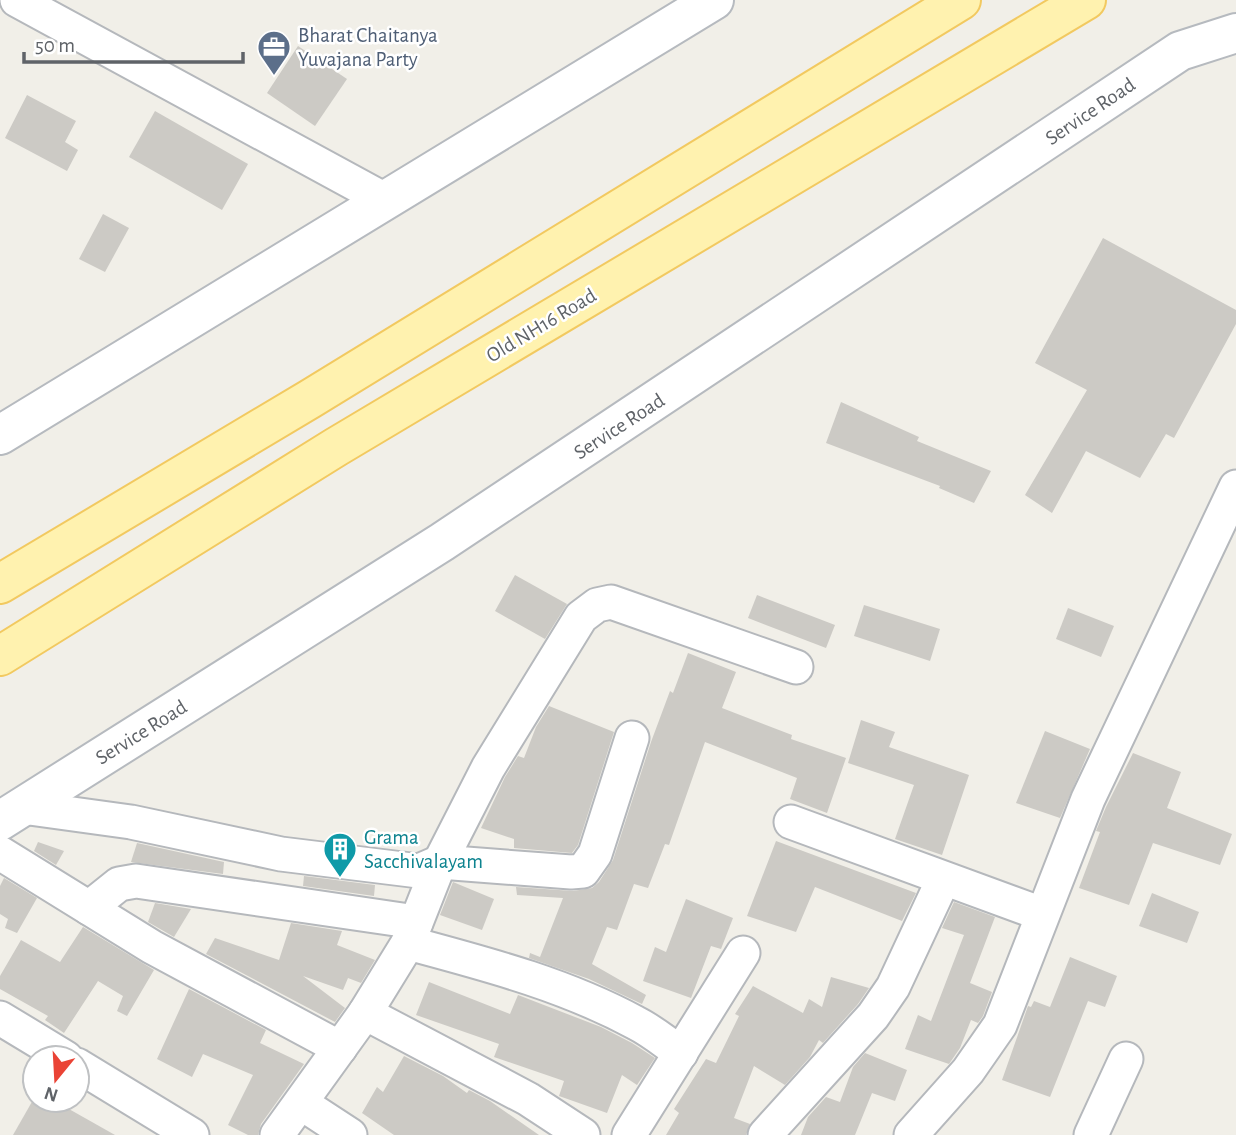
<svg xmlns="http://www.w3.org/2000/svg" width="1236" height="1135" viewBox="0 0 1236 1135" font-family="'Alegreya Sans',sans-serif">
	<style>
		.building { fill: #cccac5 }
		.lines { fill: none; stroke-linecap: round; stroke-linejoin: round }
		.street-casing { stroke: #b5b8bc; stroke-width: 37 }
		.secondary-casing { stroke: #b6babf; stroke-width: 42 }
		.primary-casing { stroke: #f2c960; stroke-width: 42 }
		.street { stroke: #fff; stroke-width: 33 }
		.secondary { stroke: #fff; stroke-width: 38 }
		.primary { stroke: #fff2af; stroke-width: 38 }
		.labels { text-anchor: middle; stroke-width: 5; stroke-linejoin: round; paint-order: stroke }
		.service-label { font-size: 21px; fill: #4e5e75; stroke: #fff; text-anchor: start }
		.street-label { font-size: 21px; fill: #5f6368; stroke: #fff }
		.culture-label { font-size: 21px; fill: #0d838f; stroke: #fff; text-anchor: start }
	</style>
	<rect width="100%" height="100%" fill="#f1efe8"/>
	<g class="building">
		<polygon points="298,46 347,79 315,126 267,93"/>
		<polygon points="27,95 76,121 65,142 78,150 67,171 5,138"/>
		<polygon points="155,111 248,164 222,210 129,157"/>
		<polygon points="103,214 129,228 105,272 79,259"/>
		<polygon points="1103,238 1236,310 1236,324 1174,438 1166,434 1140,478 1086,451 1052,513 1025,495 1087,390 1035,363"/>
		<polygon points="841,402 919,437 917,441 991,471 974,503 939,488 940,486 826,443"/>
		<polygon points="515,575 567,604 545,639 495,611"/>
		<polygon points="757,595 835,625 826,648 748,618"/>
		<polygon points="864,605 940,629 930,661 854,636"/>
		<polygon points="1068,608 1114,626 1101,657 1056,639"/>
		<polygon points="688,653 736,672 722,708 792,735 791,739 846,758 827,813 790,799 797,778 705,742 669,845 665,844 648,888 634,884 617,930 607,927 592,964 646,995 642,1004 589,979 529,958 530,953 540,957 563,898 517,895 516,887 573,891 592,888 599,882 613,860 651,742 670,691 673,693"/>
		<polygon points="549,706 614,732 578,845 572,853 514,848 514,839 481,828 505,777 518,756 524,758 536,727"/>
		<polygon points="861,720 895,732 889,747 969,775 942,855 895,839 914,785 848,763"/>
		<polygon points="1045,731 1090,749 1060,818 1016,803"/>
		<polygon points="1133,753 1181,772 1167,808 1232,834 1220,865 1153,843 1129,905 1079,888 1100,832 1096,831 1106,807"/>
		<polygon points="776,841 916,893 902,921 815,887 796,932 747,916"/>
		<polygon points="38,842 64,851 56,865 34,851"/>
		<polygon points="137,843 224,862 223,874 131,862"/>
		<polygon points="304,876 375,885 374,896 303,886"/>
		<polygon points="4,878 37,898 17,933 5,928 8,919 0,914 0,886"/>
		<polygon points="453,882 494,899 482,930 440,915"/>
		<polygon points="1152,893 1199,912 1187,943 1139,926"/>
		<polygon points="686,899 733,918 721,949 711,946 691,998 643,981 655,947 666,952"/>
		<polygon points="954,902 995,917 970,983 992,992 983,1016 978,1023 971,1020 960,1048 949,1064 905,1049 918,1015 931,1021 964,935 942,928"/>
		<polygon points="155,903 191,909 174,937 148,922"/>
		<polygon points="291,923 342,931 337,945 375,960 361,983 348,978 343,990 303,976 345,1008 335,1022 206,954 215,938 279,960"/>
		<polygon points="83,927 154,970 127,1016 117,1011 123,996 98,981 64,1033 45,1020 48,1016 0,989 0,976 21,940 60,962"/>
		<polygon points="1070,957 1117,976 1105,1007 1088,1001 1050,1097 1002,1080 1028,1006 1031,1007 1034,1001 1050,1007"/>
		<polygon points="831,977 869,988 858,1004 823,1043 819,1040 810,1057 785,1085 754,1066 734,1118 750,1124 746,1135 666,1135 679,1113 674,1109 706,1059 716,1063 739,1016 735,1014 753,986 803,1013 809,999 822,1007"/>
		<polygon points="429,982 510,1014 518,995 601,1027 632,1043 655,1058 637,1085 622,1075 607,1113 559,1096 564,1081 494,1057 499,1044 416,1015"/>
		<polygon points="189,989 266,1030 260,1043 304,1064 261,1124 258,1135 248,1135 228,1125 253,1075 203,1054 192,1077 157,1059"/>
		<polygon points="865,1053 907,1070 895,1101 872,1093 855,1135 801,1135 808,1117 826,1097 840,1102 853,1067"/>
		<polygon points="404,1056 443,1076 467,1093 469,1090 490,1101 539,1135 394,1135 362,1113 377,1087 383,1092"/>
		<polygon points="33,1100 53,1100 115,1135 13,1135"/>
	</g>
	<g class="lines">
		<defs>
			<g id="street">
				<polyline points="17,0 385,200"/>
				<polyline points="632,738 595,854 583,871 571,872 440,862 488,768 581,617 597,605 611,602 796,667"/>
				<polyline points="22,807 131,822 281,854 419,871 440,862 408,943 365,1013 277,1135"/>
				<polyline points="791,822 1042,914"/>
				<polyline points="0,853 152,947 340,1048"/>
				<polyline points="89,908 119,884 136,881 416,922"/>
				<path d="M408,943c78,21 156,41 228,80 16,8 30,20 45,30"/>
				<polyline points="365,1013 528,1099 583,1135"/>
				<polyline points="0,1018 66,1058"/>
				<polyline points="77,1065 192,1135"/>
				<polyline points="301,1103 350,1135"/>
				<polyline points="629,1135 743,953"/>
				<polyline points="765,1135 873,1016 893,987 943,880"/>
				<polyline points="911,1135 968,1071 1000,1025 1088,799 1236,487"/>
				<polyline points="1091,1135 1126,1059"/>
			</g>
			<g id="secondary">
				<polyline points="0,435 714,0"/>
				<polyline points="0,821 442,542 1180,51 1236,33"/>
			</g>
			<g id="primary">
				<polyline points="0,584 310,399 961,0"/>
				<polyline points="0,656 336,447 1086,0"/>
			</g>
		</defs>
		<use href="#street" class="street-casing"/>
		<use href="#secondary" class="secondary-casing"/>
		<use href="#primary" class="primary-casing"/>
		<use href="#street" class="street"/>
		<use href="#secondary" class="secondary"/>
		<use href="#primary" class="primary"/>
	</g>
	<defs>
		<symbol id="office-pin" viewBox="-11 -11 22 30"><path d="M0 17L-7.5 6A9.5 9.5 0 1 1 7.5 6Z" fill="#5c6f8a" stroke="#fff"/><path d="M-6-3h4V-5.5h4V-3h4V5H-6ZM-1-4.5V-3h2v-1.5ZM-6 0V1H6V0Z" fill="#fff"/></symbol>
		<symbol id="building-pin" viewBox="-11 -11 22 30"><path d="M0 17L-7.5 6A9.5 9.5 0 1 1 7.5 6Z" fill="#0f9aa8" stroke="#fff"/><path d="M-4-6H4V6H1V3H-1V6H-4ZM-2.5-4.3h1.7v1.8h-1.7ZM.8-4.3h1.7v1.8H.8ZM-2.5-1h1.7V.8h-1.7ZM.8-1h1.7V.8H.8Z" fill="#fff"/></symbol>
	</defs>
	<g fill-rule="evenodd">
		<use href="#office-pin" x="255" y="28" width="38" height="52"/>
		<use href="#building-pin" x="321" y="830" width="38" height="52"/>
	</g>
	<g class="labels">
		<g class="service-label">
			<text x="298" y="42">Bharat Chaitanya<tspan x="298" dy="24">Yuvajana Party</tspan></text>
		</g>
		<g class="street-label">
			<text transform="translate(1090 111) rotate(-34)" y="7">Service Road</text>
			<text transform="translate(541 325) rotate(-31)" y="7">Old NH16 Road</text>
			<text transform="translate(619 426) rotate(-33)" y="7">Service Road</text>
			<text transform="translate(141 732) rotate(-32)" y="7">Service Road</text>
		</g>
		<g class="culture-label">
			<text x="364" y="844">Grama<tspan x="364" dy="24">Sacchivalayam</tspan></text>
		</g>
	</g>
	<g transform="translate(56 1079) rotate(198)"><circle r="33" fill="#ffffff" stroke="#bfc1c3" stroke-width="2"/>
	<path d="M0-5L12 26L0 18L-12 26Z" fill="#ea4335"/>
	<text y="-10" font-size="19" font-weight="bold" text-anchor="middle" fill="#5f6368">N</text>
	</g>
	<path d="M24 52v10h219v-10" fill="none" stroke="#5f6368" stroke-width="3.5"/>
	<text x="35" y="52" font-size="21" fill="#5f6368" stroke="#ffffff" stroke-width="5" paint-order="stroke">50 m</text>
</svg>
